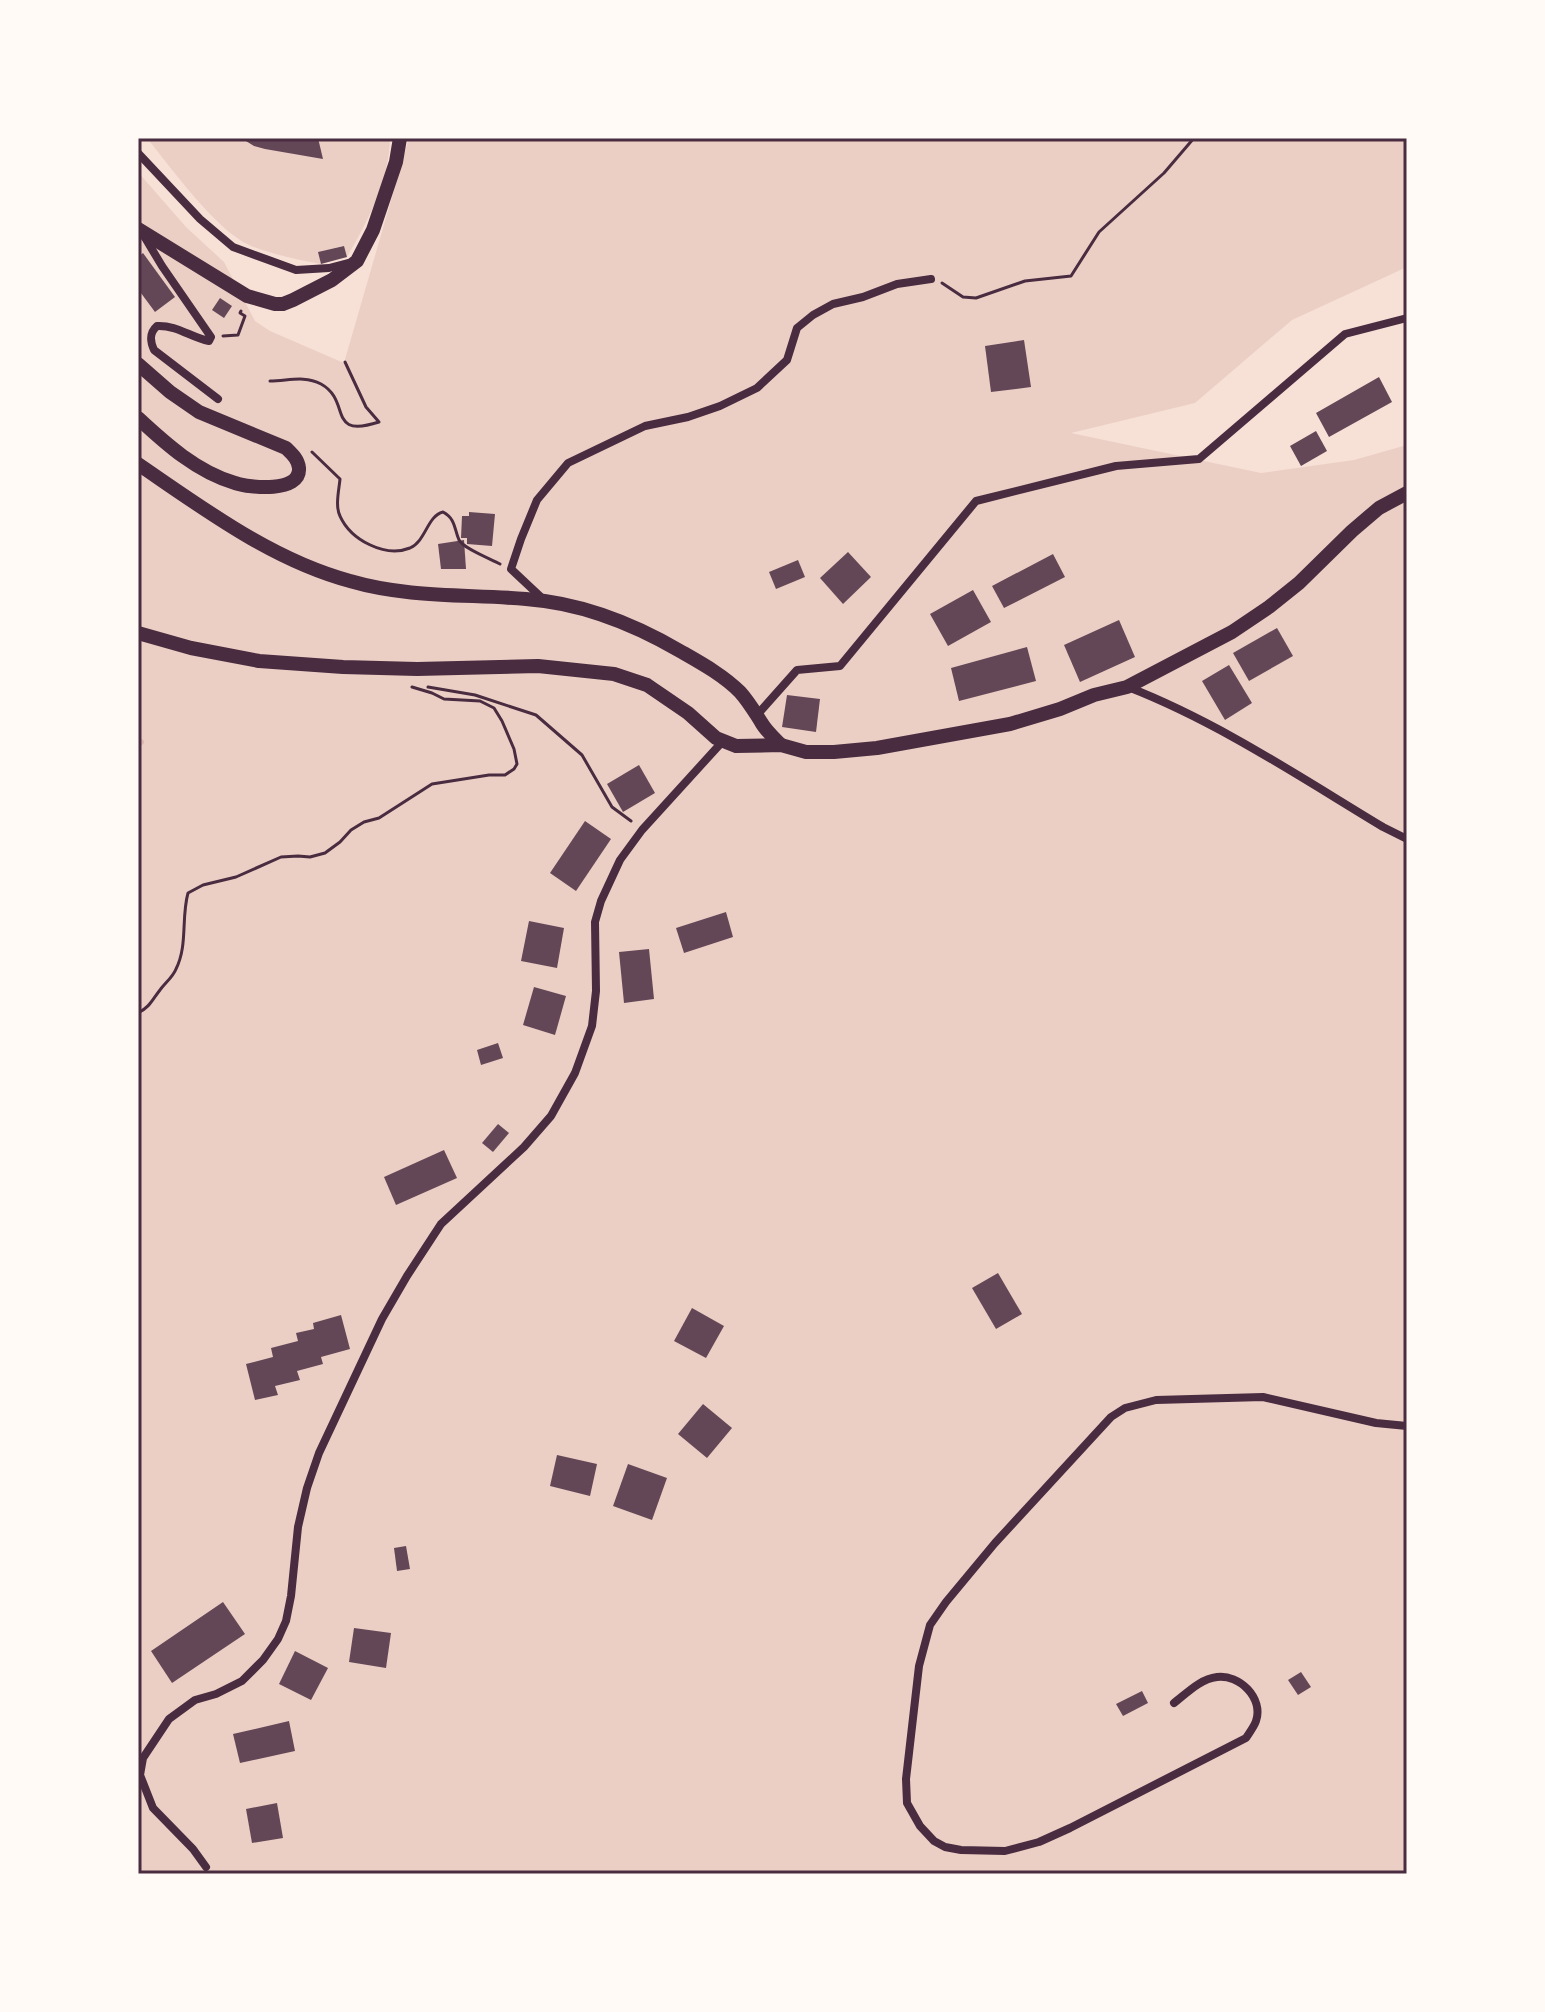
<svg xmlns="http://www.w3.org/2000/svg" width="1545" height="2012" viewBox="0 0 1545 2012" font-family="Helvetica,sans-serif">
	<style>
		.green { fill: #ebcfc5 }
		.lines { fill: none; stroke-linecap: round; stroke-linejoin: round }
		.stream { stroke: #dcb8b0; stroke-width: 6 }
		.building { fill: #644757 }
		.path { stroke: #4a2c40; stroke-width: 3 }
		.minor { stroke: #4a2c40; stroke-width: 8 }
		.tertiary { stroke: #4a2c40; stroke-width: 14 }
		.neatline { fill: none; stroke: #4a2c40; stroke-width: 3 }
	</style>
	<rect width="100%" height="100%" fill="#f7e1d7"/>
	<g class="green">
		<path d="M147,138h243c-1,43 -22,83 -43,119l-4,-11 -24,6 2,12c-22,-4 -51,-10 -72,-19 -33,-15 -78,-77 -102,-107z"/>
		<polygon points="409,138 1407,138 1407,267 1292,320 1195,403 1071,433 1261,473 1354,460 1407,445 1407,1874 138,1874 138,172 186,227 224,262 255,321 270,331 344,363"/>
	</g>
	<g class="lines">
		<polyline class="stream" points="138,743 141,742"/>
	</g>
	<g class="building">
		<polygon points="241,138 318,138 323,159 265,149 254,146"/>
		<polygon points="344,246 347,257 321,264 318,252"/>
		<polygon points="143,253 175,297 155,312 138,289 138,257"/>
		<polygon points="220,298 232,306 224,318 212,310"/>
		<polygon points="1024,340 1031,387 991,392 985,346"/>
		<polygon points="1379,377 1392,402 1329,437 1316,413"/>
		<polygon points="1316,431 1327,451 1301,466 1290,446"/>
		<polygon points="469,512 495,514 492,546 467,544 467,538 461,538 462,516 469,516"/>
		<polygon points="464,540 466,569 441,569 438,544"/>
		<polygon points="848,552 871,577 843,604 820,578"/>
		<polygon points="1053,554 1065,577 1004,608 992,586"/>
		<polygon points="798,560 805,577 776,589 769,572"/>
		<polygon points="973,590 991,622 948,646 930,614"/>
		<polygon points="1119,620 1135,657 1080,682 1064,645"/>
		<polygon points="1277,628 1293,656 1249,681 1233,653"/>
		<polygon points="1027,647 1036,681 959,701 951,668"/>
		<polygon points="1229,665 1252,703 1225,720 1202,681"/>
		<polygon points="787,695 820,699 816,732 782,727"/>
		<polygon points="639,765 655,793 623,812 607,784"/>
		<polygon points="585,821 611,839 576,891 550,873"/>
		<polygon points="726,912 733,937 684,953 676,928"/>
		<polygon points="529,921 564,928 557,968 521,961"/>
		<polygon points="649,949 654,999 624,1003 619,952"/>
		<polygon points="534,987 566,996 555,1035 523,1025"/>
		<polygon points="498,1043 503,1058 481,1065 477,1050"/>
		<polygon points="498,1124 509,1133 493,1152 482,1143"/>
		<polygon points="444,1150 457,1178 396,1205 384,1177"/>
		<polygon points="998,1273 1022,1314 996,1329 972,1288"/>
		<polygon points="692,1308 724,1326 706,1358 674,1341"/>
		<polygon points="341,1315 350,1349 321,1357 323,1364 297,1371 300,1380 275,1386 278,1395 255,1400 246,1364 273,1357 271,1348 298,1341 296,1333 314,1329 313,1323"/>
		<polygon points="703,1404 732,1428 707,1458 678,1434"/>
		<polygon points="557,1455 597,1464 590,1496 550,1486"/>
		<polygon points="628,1464 667,1478 652,1520 613,1506"/>
		<polygon points="406,1546 410,1569 397,1571 394,1548"/>
		<polygon points="223,1602 245,1634 172,1683 151,1651"/>
		<polygon points="354,1628 391,1633 386,1668 349,1662"/>
		<polygon points="295,1651 328,1668 311,1700 279,1684"/>
		<polygon points="1301,1672 1311,1687 1298,1695 1288,1680"/>
		<polygon points="1142,1691 1148,1703 1123,1716 1116,1704"/>
		<polygon points="289,1721 295,1751 240,1763 233,1734"/>
		<polygon points="277,1803 283,1838 252,1843 246,1809"/>
	</g>
	<g class="lines">
		<g class="path">
			<polyline points="942,283 963,297 976,298 1025,281 1071,276 1099,232 1164,173 1194,138"/>
			<polyline points="223,336 238,335 245,316 240,313 241,311"/>
			<path d="M270,381c18,0 34,-6 51,3 31,17 5,55 58,38l-13,-15 -21,-45"/>
			<path d="M312,452l28,27c-1,11 -5,27 0,37 11,24 45,42 70,32 16,-7 17,-32 33,-36 13,7 11,17 16,28 5,9 32,19 41,24"/>
			<polyline points="428,687 475,695 536,715 582,755 612,807 631,821"/>
			<path d="M138,1013c12,-6 14,-13 22,-23 5,-7 13,-13 16,-21 12,-24 5,-51 12,-76l15,-8 33,-8 45,-20 17,-1 12,1 15,-4 15,-11 11,-12 13,-8 15,-4 53,-34 57,-9h16l9,-6 3,-5 -3,-15 -12,-28 -8,-13 -14,-7 -36,-2 -12,-6 -20,-6"/>
		</g>
		<g class="minor">
			<polyline points="138,153 200,219 233,247 296,270 329,268 348,263"/>
			<path d="M144,236l18,30 49,71 -2,4c-19,-4 -32,-16 -52,-15 -8,7 -7,15 -3,24l64,49"/>
			<polyline points="544,600 511,569 521,539 537,500 568,463 645,426 688,417 720,406 757,388 787,360 797,328 813,315 833,304 863,297 897,284 931,279"/>
			<path d="M1128,687c90,35 172,90 255,140l24,12"/>
			<polyline points="757,715 797,670 840,666 976,501 1116,466 1199,459 1345,334 1407,318"/>
			<path d="M1174,1703c13,-10 26,-24 43,-26 22,-3 47,21 39,44 -2,6 -7,12 -10,17l-176,90 -31,14 -34,9 -44,-1 -16,-3 -11,-6 -14,-15 -13,-23 -1,-24 13,-113 11,-41 16,-23 49,-59 116,-126 14,-9 31,-8 107,-3 113,26 31,3"/>
			<polyline points="206,1867 193,1849 153,1808 140,1775 143,1758 169,1719 195,1700 216,1694 242,1681 263,1660 278,1639 286,1621 291,1596 298,1527 307,1488 319,1453 382,1319 407,1276 441,1224 524,1147 551,1116 575,1073 592,1026 596,991 595,922 601,901 620,860 642,830 723,741"/>
		</g>
		<g class="tertiary">
			<polyline points="138,229 247,296 275,304 283,304 293,300 332,280 357,261 373,230 396,162 400,138"/>
			<path d="M138,364l32,28 29,20 87,36c6,6 12,11 13,20 2,25 -49,20 -64,15 -38,-11 -69,-39 -97,-65"/>
			<path d="M138,464c66,45 134,96 212,117 58,17 117,13 176,18 56,4 106,24 154,52 21,12 43,24 60,41 9,10 14,19 21,30 5,9 13,16 20,23"/>
			<polyline points="138,633 191,648 259,661 343,667 417,669 538,666 614,674 647,685 688,713 716,738 736,746 781,745 806,752 834,752 877,748 1010,724 1060,709 1094,695 1127,687 1232,632 1269,607 1299,583 1352,531 1379,508 1407,493"/>
		</g>
	</g>
	<rect width="1545" height="2012" fill="none" stroke="#fffaf5" stroke-width="280"/>
	<rect x="140" y="140" width="1265" height="1732" class="neatline"/>
</svg>
